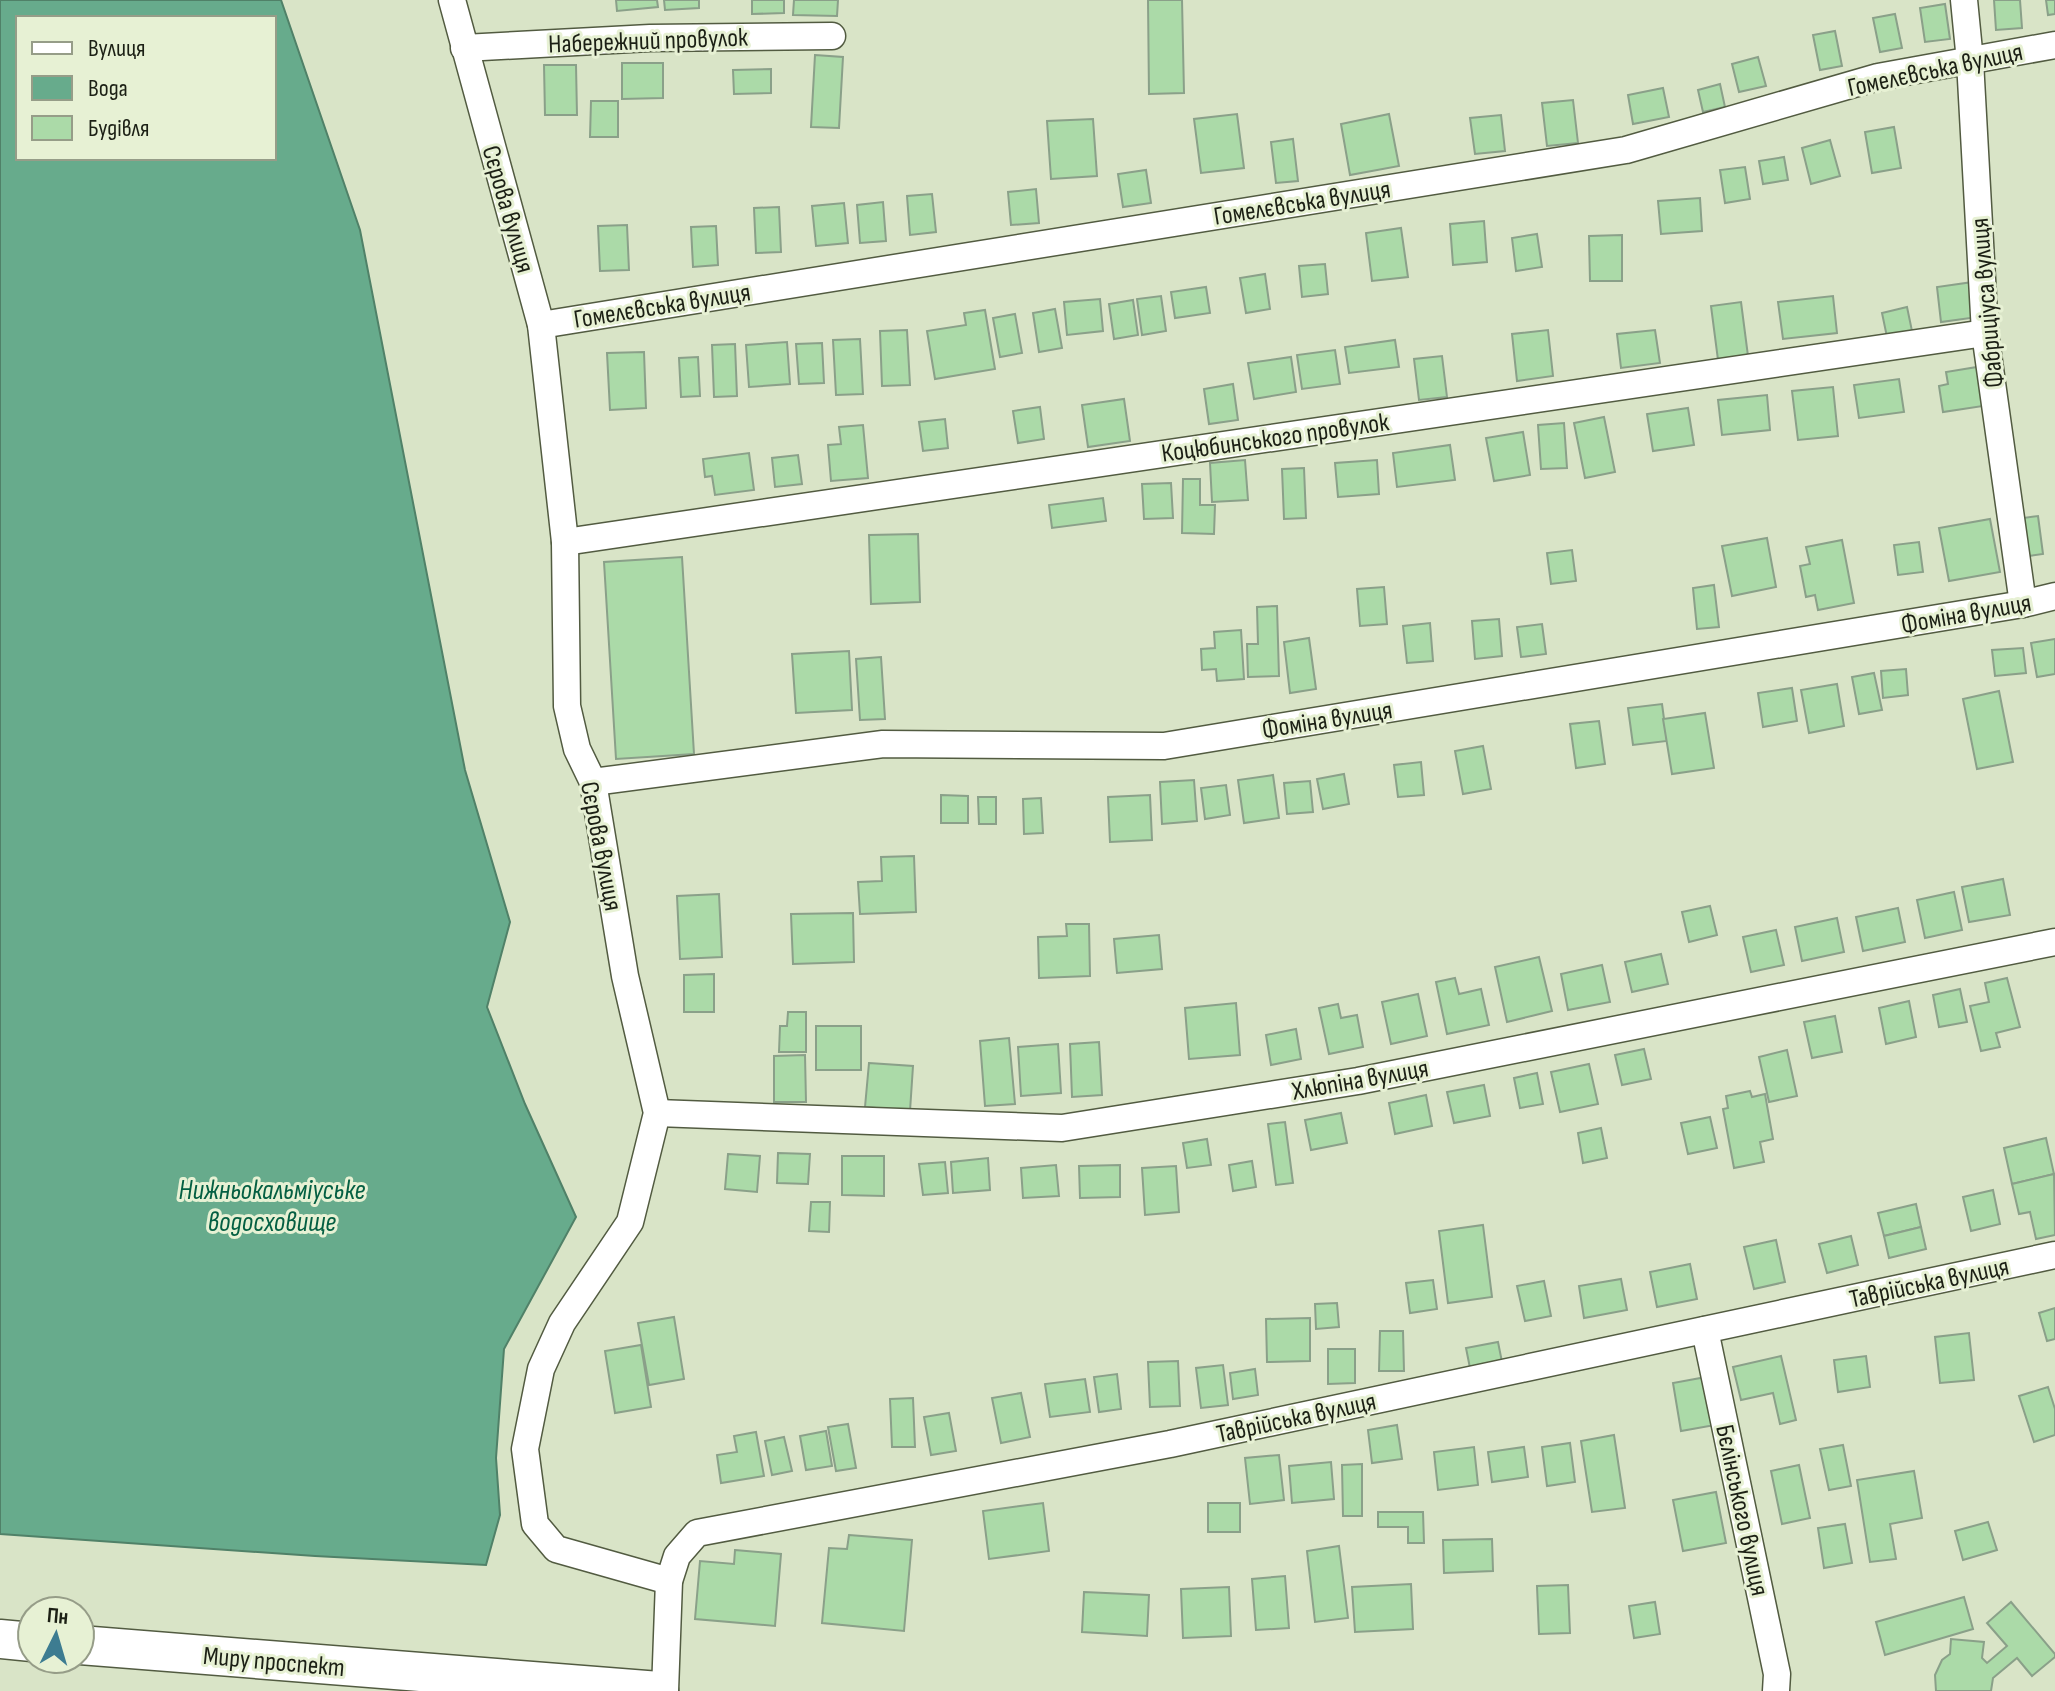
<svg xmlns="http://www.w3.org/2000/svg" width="2055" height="1691" viewBox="0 0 2055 1691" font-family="'Sofia Sans Condensed',sans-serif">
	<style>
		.water { fill: #67ab8c; stroke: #508168; stroke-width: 2; fill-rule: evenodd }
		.building { fill: #abdaa8; stroke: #8aa089; stroke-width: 2 }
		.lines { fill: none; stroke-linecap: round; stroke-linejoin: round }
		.street-casing { stroke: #525b41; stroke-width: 29 }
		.secondary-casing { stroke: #525b41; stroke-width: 41 }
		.street { stroke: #fff; stroke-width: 26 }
		.secondary { stroke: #fff; stroke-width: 38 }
		.labels { text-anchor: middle; stroke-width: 6; stroke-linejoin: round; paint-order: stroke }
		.street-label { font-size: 26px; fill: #1c2015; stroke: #e7f1d4 }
		.water-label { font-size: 28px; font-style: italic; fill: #045f42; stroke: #e7f1d4 }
	</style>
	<rect width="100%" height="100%" fill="#d9e4c7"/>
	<path class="water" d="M0,0h281l79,230 105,540 45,152 -23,85 38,97 51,113 -72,132 -8,109 4,57 -14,50 -171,-9 -315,-22zM18,18h256v140h-256z"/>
	<g class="building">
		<polygon points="616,0 657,0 658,7 617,11"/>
		<polygon points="664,0 699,0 699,8 665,10"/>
		<polygon points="752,0 784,0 784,13 752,14"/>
		<polygon points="794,0 838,0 837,16 793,15"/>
		<polygon points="1148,0 1182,0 1184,93 1149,94"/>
		<polygon points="1994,0 2020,0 2022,28 1996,30"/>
		<polygon points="2046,0 2055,0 2055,14 2048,15"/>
		<polygon points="1945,4 1950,39 1925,42 1920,8"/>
		<polygon points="1895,14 1902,48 1880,52 1873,18"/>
		<polygon points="1835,31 1842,66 1820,70 1813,35"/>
		<polygon points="815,55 843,57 839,128 811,127"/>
		<polygon points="1758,57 1766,86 1739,92 1732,64"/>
		<polygon points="622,63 663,63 663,98 622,99"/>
		<polygon points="544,65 576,65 577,115 545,115"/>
		<polygon points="771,69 771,93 734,94 733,70"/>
		<polygon points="1720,84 1725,107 1703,112 1698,90"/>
		<polygon points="1663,88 1669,117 1633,124 1628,95"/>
		<polygon points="1573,100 1578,143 1547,146 1542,103"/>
		<polygon points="591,101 618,101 618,137 590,137"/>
		<polygon points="1237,114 1244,168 1201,173 1194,119"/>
		<polygon points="1389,114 1399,166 1350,175 1341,124"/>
		<polygon points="1501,115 1505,151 1475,154 1470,118"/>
		<polygon points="1093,119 1097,176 1051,179 1047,121"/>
		<polygon points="1894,127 1901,168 1872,173 1865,132"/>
		<polygon points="1293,139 1298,181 1276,183 1271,142"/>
		<polygon points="1830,140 1840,176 1811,184 1802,148"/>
		<polygon points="1784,157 1788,180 1763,184 1759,161"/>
		<polygon points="1745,167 1750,199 1725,203 1720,170"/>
		<polygon points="1146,170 1151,203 1123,207 1118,174"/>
		<polygon points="1036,189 1039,223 1011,225 1008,192"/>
		<polygon points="932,194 936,232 910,235 907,196"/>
		<polygon points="1700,198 1702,231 1661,234 1658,201"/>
		<polygon points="883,202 886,241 860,243 857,205"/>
		<polygon points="844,203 848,243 816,246 812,206"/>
		<polygon points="779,207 781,252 756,253 754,208"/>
		<polygon points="1484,221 1487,262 1453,265 1450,224"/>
		<polygon points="627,225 629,270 600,271 598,226"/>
		<polygon points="716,226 718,265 693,267 691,227"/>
		<polygon points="1401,228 1408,277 1372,281 1366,233"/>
		<polygon points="1537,234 1542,267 1516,271 1512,238"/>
		<polygon points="1622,235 1622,281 1590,281 1589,236"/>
		<polygon points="1325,264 1328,294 1302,297 1299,266"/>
		<polygon points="1265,274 1270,309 1246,313 1240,278"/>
		<polygon points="1973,282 1978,317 1941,322 1937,287"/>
		<polygon points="1206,287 1210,313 1175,318 1171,292"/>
		<polygon points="1161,296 1166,331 1142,335 1137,299"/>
		<polygon points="1833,296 1837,333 1783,339 1778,302"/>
		<polygon points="1100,299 1103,331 1067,335 1064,302"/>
		<polygon points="1133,300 1138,335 1114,339 1109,304"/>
		<polygon points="1741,302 1748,356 1718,360 1711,306"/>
		<polygon points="1907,307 1912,331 1887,337 1882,313"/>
		<polygon points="1055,309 1062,348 1039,352 1033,313"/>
		<polygon points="985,310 995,369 935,379 927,331 966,325 964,313"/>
		<polygon points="1015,314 1022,353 1000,357 993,318"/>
		<polygon points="907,330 910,385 882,386 880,331"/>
		<polygon points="1548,330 1553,376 1517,381 1512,334"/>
		<polygon points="1655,330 1660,363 1621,368 1617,334"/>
		<polygon points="860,339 863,394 836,395 833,340"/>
		<polygon points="1395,340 1399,367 1349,373 1345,347"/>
		<polygon points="787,342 790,384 749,387 746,345"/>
		<polygon points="822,343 824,383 799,384 796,344"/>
		<polygon points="735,344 737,396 714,397 712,345"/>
		<polygon points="1335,350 1340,384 1302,389 1297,355"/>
		<polygon points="644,352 646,408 610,410 607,353"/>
		<polygon points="1442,356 1447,397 1419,400 1414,359"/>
		<polygon points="698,357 700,396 681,397 679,358"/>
		<polygon points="1291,357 1296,392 1254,399 1248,363"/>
		<polygon points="1977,367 1983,406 1943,412 1939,386 1948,384 1946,372"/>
		<polygon points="1899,379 1904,412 1859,418 1854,385"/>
		<polygon points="1233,384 1238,420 1209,424 1204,389"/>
		<polygon points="1833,387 1838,436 1798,440 1792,391"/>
		<polygon points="1767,395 1770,430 1722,435 1718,400"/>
		<polygon points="1124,399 1130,441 1088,447 1082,405"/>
		<polygon points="1040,407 1044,439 1018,443 1013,411"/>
		<polygon points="1688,408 1694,445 1653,451 1647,414"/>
		<polygon points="1604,417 1615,472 1585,478 1574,423"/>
		<polygon points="945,419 948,448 923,451 919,422"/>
		<polygon points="1564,423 1567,468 1541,469 1538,425"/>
		<polygon points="863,425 868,478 831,481 828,445 841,444 839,427"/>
		<polygon points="1523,432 1530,475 1494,481 1486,438"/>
		<polygon points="1450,445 1455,480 1397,487 1393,453"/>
		<polygon points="749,453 754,490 715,495 712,476 705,477 703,459"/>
		<polygon points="798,455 802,484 775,487 772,458"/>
		<polygon points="1245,460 1248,500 1212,502 1210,463"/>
		<polygon points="1377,460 1379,494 1338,497 1335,463"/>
		<polygon points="1304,468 1306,518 1284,519 1282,469"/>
		<polygon points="1183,479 1200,479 1200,505 1215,505 1214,534 1182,533"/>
		<polygon points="1171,483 1173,518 1144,519 1142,484"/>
		<polygon points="1103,498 1106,521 1052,528 1049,505"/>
		<polygon points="2038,516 2043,554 2029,556 2023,518"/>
		<polygon points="1990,519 2000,572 1949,581 1939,528"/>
		<polygon points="918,534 920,602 871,604 869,535"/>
		<polygon points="1767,538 1776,587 1732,596 1722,546"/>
		<polygon points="1842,540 1854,603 1818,610 1815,595 1806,597 1800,566 1810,564 1806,547"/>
		<polygon points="1919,542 1923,572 1898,575 1894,545"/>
		<polygon points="1572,550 1576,581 1551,584 1547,553"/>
		<polygon points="682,557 694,754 616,759 604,562"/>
		<polygon points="1714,585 1719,627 1697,629 1693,588"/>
		<polygon points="1384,587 1387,624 1360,626 1357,589"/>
		<polygon points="1277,606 1279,676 1248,677 1247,644 1258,644 1257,607"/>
		<polygon points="1499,619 1502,656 1475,659 1472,621"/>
		<polygon points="1430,623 1433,661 1407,663 1403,626"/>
		<polygon points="1542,624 1546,654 1521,657 1517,627"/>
		<polygon points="1241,630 1244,679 1217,681 1216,669 1202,670 1201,649 1215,648 1214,632"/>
		<polygon points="1309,638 1316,689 1290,693 1284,642"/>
		<polygon points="2055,639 2055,674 2037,677 2031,643"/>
		<polygon points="2023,648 2026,673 1995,676 1992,650"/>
		<polygon points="849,651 852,710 796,713 792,654"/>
		<polygon points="881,657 885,719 860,720 856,659"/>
		<polygon points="1906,669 1908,695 1883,698 1881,671"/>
		<polygon points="1874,673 1882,710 1859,714 1852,677"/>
		<polygon points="1837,684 1844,726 1809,733 1801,690"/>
		<polygon points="1792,688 1797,721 1763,727 1758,693"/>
		<polygon points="1999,691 2013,762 1977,769 1963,699"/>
		<polygon points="1662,704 1667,741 1633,745 1628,708"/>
		<polygon points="1705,713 1714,768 1672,774 1663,719"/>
		<polygon points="1599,721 1605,764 1576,768 1570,724"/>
		<polygon points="1483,746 1491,789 1463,794 1455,751"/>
		<polygon points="1421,762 1424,795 1398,797 1394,765"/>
		<polygon points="1344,774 1349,804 1323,809 1317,779"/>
		<polygon points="1273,775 1279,818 1244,823 1238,780"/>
		<polygon points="1194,780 1197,821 1162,824 1160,782"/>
		<polygon points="1310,781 1313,812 1287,814 1284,783"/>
		<polygon points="1226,785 1230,815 1205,819 1201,788"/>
		<polygon points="941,795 968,796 968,823 941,823"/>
		<polygon points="1150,795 1152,840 1110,842 1108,797"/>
		<polygon points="978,797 996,797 996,824 979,824"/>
		<polygon points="1041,798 1043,833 1024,834 1023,799"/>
		<polygon points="914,856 916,912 860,914 858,882 882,881 881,857"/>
		<polygon points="2003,879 2010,915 1969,922 1962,887"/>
		<polygon points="1954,892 1962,930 1925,938 1917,900"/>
		<polygon points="719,894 722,957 680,959 677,896"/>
		<polygon points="1710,906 1717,935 1689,942 1682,912"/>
		<polygon points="1898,908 1905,942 1863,951 1856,917"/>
		<polygon points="853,913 854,962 793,964 791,914"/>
		<polygon points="1837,918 1844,952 1802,961 1795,927"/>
		<polygon points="1066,924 1089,924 1090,976 1039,978 1038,937 1067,936"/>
		<polygon points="1776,930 1784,965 1751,972 1743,937"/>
		<polygon points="1159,935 1162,969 1117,973 1114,939"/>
		<polygon points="1661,954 1668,984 1632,992 1625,962"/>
		<polygon points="1539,957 1552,1011 1507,1022 1495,967"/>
		<polygon points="1602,965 1610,1002 1568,1010 1561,974"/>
		<polygon points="714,974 714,1012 684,1012 684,975"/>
		<polygon points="1455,978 1459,994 1481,989 1489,1025 1447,1034 1436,982"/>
		<polygon points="2007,978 2020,1027 1996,1033 2000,1047 1981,1051 1970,1006 1989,1002 1985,983"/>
		<polygon points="1960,989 1967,1022 1939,1027 1933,995"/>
		<polygon points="1418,994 1427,1036 1391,1044 1382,1002"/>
		<polygon points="1909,1001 1916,1037 1886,1044 1879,1008"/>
		<polygon points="1236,1003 1240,1055 1189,1059 1185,1008"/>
		<polygon points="1338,1004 1341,1018 1357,1015 1363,1047 1329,1054 1319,1008"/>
		<polygon points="788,1012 806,1012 806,1052 779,1052 780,1026 787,1026"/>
		<polygon points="1835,1016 1842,1052 1812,1058 1804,1022"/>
		<rect x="816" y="1026" width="45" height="44"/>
		<polygon points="1296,1029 1301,1059 1271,1065 1266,1035"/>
		<polygon points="1009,1038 1015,1104 985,1106 980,1041"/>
		<polygon points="1099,1042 1102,1095 1072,1097 1070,1044"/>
		<polygon points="1058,1044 1061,1093 1021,1096 1018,1047"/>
		<polygon points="1644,1049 1651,1079 1622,1085 1615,1055"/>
		<polygon points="1787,1050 1797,1096 1769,1102 1759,1057"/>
		<polygon points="805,1055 806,1102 774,1102 774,1056"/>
		<polygon points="869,1063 913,1066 910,1111 865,1107"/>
		<polygon points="1589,1064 1598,1104 1560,1112 1551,1072"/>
		<polygon points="1537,1073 1543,1104 1520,1108 1514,1078"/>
		<polygon points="1484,1085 1490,1116 1454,1123 1447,1092"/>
		<polygon points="1750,1091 1752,1097 1765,1094 1773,1139 1760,1142 1764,1162 1734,1168 1723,1109 1728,1108 1726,1096"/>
		<polygon points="1426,1095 1432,1126 1395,1134 1389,1103"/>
		<polygon points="1341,1113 1347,1143 1311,1150 1305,1120"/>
		<polygon points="1710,1117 1717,1148 1688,1154 1681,1123"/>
		<polygon points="1285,1122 1293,1183 1276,1185 1268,1124"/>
		<polygon points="1601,1128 1607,1158 1583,1163 1578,1133"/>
		<polygon points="2046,1138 2054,1174 2012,1184 2004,1148"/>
		<polygon points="1207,1139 1211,1165 1187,1168 1183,1143"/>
		<polygon points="778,1153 810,1154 808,1184 777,1183"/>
		<polygon points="728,1154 760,1156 757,1192 725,1189"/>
		<polygon points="842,1156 884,1156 884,1196 842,1195"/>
		<polygon points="988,1158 990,1190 953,1193 951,1162"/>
		<polygon points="1252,1161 1256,1187 1233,1191 1229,1165"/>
		<polygon points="945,1162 948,1193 923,1195 919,1164"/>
		<polygon points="1056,1165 1059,1196 1023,1198 1021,1168"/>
		<polygon points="1120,1165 1120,1197 1080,1198 1079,1166"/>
		<polygon points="1176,1166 1179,1212 1145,1215 1142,1168"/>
		<polygon points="2054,1174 2055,1235 2036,1239 2030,1212 2019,1214 2012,1184"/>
		<polygon points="1993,1190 2000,1224 1971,1231 1963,1197"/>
		<polygon points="811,1202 830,1202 829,1232 809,1231"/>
		<polygon points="1916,1204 1921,1227 1884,1236 1878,1213"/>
		<polygon points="1483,1225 1492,1297 1448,1303 1439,1231"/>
		<polygon points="1921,1227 1926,1249 1889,1258 1884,1236"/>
		<polygon points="1851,1236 1858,1265 1827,1273 1819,1244"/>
		<polygon points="1776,1240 1785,1282 1754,1289 1744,1247"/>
		<polygon points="1690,1264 1697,1299 1657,1307 1650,1272"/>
		<polygon points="1621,1279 1627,1310 1584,1318 1579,1286"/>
		<polygon points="1433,1280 1437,1309 1410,1313 1406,1283"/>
		<polygon points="1544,1281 1551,1316 1525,1321 1517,1286"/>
		<polygon points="1337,1303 1339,1327 1316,1329 1315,1304"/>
		<polygon points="2055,1308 2055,1339 2047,1341 2039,1313"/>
		<polygon points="674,1317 684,1379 649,1385 638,1323"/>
		<polygon points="1310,1318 1310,1361 1267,1362 1266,1319"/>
		<polygon points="1380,1331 1403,1331 1404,1371 1379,1371"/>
		<polygon points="1969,1333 1974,1380 1940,1383 1935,1337"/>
		<polygon points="1498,1342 1503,1367 1471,1373 1466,1348"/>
		<polygon points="641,1345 651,1407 615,1413 605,1351"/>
		<polygon points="1328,1349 1355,1349 1355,1383 1328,1384"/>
		<polygon points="1781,1356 1796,1420 1780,1424 1773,1393 1741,1400 1733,1367"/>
		<polygon points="1866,1356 1870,1387 1838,1392 1834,1360"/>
		<polygon points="1178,1361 1180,1406 1150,1407 1148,1362"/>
		<polygon points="1223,1365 1228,1405 1201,1408 1196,1368"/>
		<polygon points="1255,1369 1258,1395 1233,1399 1230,1373"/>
		<polygon points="1117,1374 1121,1409 1099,1412 1094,1377"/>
		<polygon points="1706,1377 1715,1425 1681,1431 1673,1383"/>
		<polygon points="1085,1379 1090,1412 1050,1417 1045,1384"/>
		<polygon points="2048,1387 2055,1409 2055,1435 2034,1442 2019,1396"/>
		<polygon points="1021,1393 1030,1437 1001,1443 992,1398"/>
		<polygon points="913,1398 915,1447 892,1447 890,1399"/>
		<polygon points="949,1413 956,1451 931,1455 924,1417"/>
		<polygon points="848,1424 856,1468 836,1471 828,1427"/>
		<polygon points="1397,1425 1402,1459 1372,1463 1368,1430"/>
		<polygon points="826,1431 832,1466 806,1470 800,1436"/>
		<polygon points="756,1432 764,1476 721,1483 717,1455 737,1452 734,1436"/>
		<polygon points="1614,1435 1625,1508 1592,1512 1581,1441"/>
		<polygon points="784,1437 792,1471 772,1475 765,1441"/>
		<polygon points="1570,1443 1575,1482 1547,1486 1542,1447"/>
		<polygon points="1843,1445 1851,1486 1829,1490 1820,1449"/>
		<polygon points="1474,1447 1478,1485 1438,1490 1434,1452"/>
		<polygon points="1524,1447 1528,1477 1492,1482 1488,1452"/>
		<polygon points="1279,1455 1284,1500 1250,1504 1245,1458"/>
		<polygon points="1331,1462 1334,1499 1292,1503 1289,1466"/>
		<polygon points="1362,1464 1362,1516 1343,1516 1342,1465"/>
		<polygon points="1799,1465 1810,1518 1782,1524 1771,1471"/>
		<polygon points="1914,1471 1922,1518 1890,1524 1896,1559 1870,1562 1857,1480"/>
		<polygon points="1716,1492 1726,1543 1683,1551 1673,1500"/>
		<polygon points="1043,1503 1049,1551 989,1559 983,1511"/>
		<rect x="1208" y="1503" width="32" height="29"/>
		<polygon points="1378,1512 1423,1512 1424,1543 1408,1543 1408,1527 1378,1527"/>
		<polygon points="1988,1522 1997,1550 1963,1560 1955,1531"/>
		<polygon points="1845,1524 1852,1563 1824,1568 1818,1528"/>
		<polygon points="849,1535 912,1540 904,1631 822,1623 829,1548 847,1549"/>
		<polygon points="1492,1539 1493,1571 1444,1573 1443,1540"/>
		<polygon points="1339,1546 1348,1618 1315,1622 1307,1551"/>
		<polygon points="735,1550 781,1554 775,1626 695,1619 700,1561 734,1564"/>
		<polygon points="1285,1576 1289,1628 1256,1630 1252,1579"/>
		<polygon points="1411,1584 1413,1629 1355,1632 1352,1587"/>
		<polygon points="1568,1585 1570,1633 1539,1634 1537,1586"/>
		<polygon points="1229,1587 1231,1636 1183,1638 1181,1589"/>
		<polygon points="1084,1592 1149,1595 1147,1636 1082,1632"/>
		<polygon points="1964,1597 1973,1629 1885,1655 1876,1622"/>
		<polygon points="1655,1602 1660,1634 1634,1638 1629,1606"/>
		<polygon points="2011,1602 2055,1654 2055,1657 2032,1676 2017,1658 1993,1678 1991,1691 1936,1691 1935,1675 1942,1660 1950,1654 1951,1639 1984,1642 1982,1658 1987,1663 2007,1646 1987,1623"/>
	</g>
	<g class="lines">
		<defs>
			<g id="street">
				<polyline points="452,0 541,325 565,542 567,706 577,749 593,782 625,976 657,1113 630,1222 562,1323 541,1369 525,1449 535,1524 556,1549 669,1581"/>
				<polyline points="1964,0 1970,61 1985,333 2023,604"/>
				<polyline points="464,48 650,38 832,36"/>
				<polyline points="541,325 1626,150 1878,77 2055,45"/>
				<polyline points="565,542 1985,333"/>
				<polyline points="593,782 883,744 1164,746 2023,604 2055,596"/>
				<polyline points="657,1113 1062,1128 1358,1081 2055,942"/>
				<polyline points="1705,1330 1777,1674 1776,1691"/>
				<polyline points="665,1691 669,1581 677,1556 697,1533 1170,1444 2055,1255"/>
			</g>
			<g id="secondary">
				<polyline points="0,1639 32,1642"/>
				<polyline points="80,1645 659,1691"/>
			</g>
		</defs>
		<use href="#street" class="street-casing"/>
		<use href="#secondary" class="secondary-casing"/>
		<use href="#street" class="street"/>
		<use href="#secondary" class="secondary"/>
	</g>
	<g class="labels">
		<g class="street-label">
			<text transform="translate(648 40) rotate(-2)" y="9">Набережний провулок</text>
			<text transform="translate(1935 69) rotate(-12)" y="9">Гомелєвська вулиця</text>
			<text transform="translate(1302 202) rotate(-9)" y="9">Гомелєвська вулиця</text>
			<text transform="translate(509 209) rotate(74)" y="9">Сєрова вулиця</text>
			<text transform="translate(1986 303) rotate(-95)" y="9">Фабриціуса вулиця</text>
			<text transform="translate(662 305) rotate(-9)" y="9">Гомелєвська вулиця</text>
			<text transform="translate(1275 437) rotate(-8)" y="9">Коцюбинського провулок</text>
			<text transform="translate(1966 613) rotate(-10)" y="9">Фоміна вулиця</text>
			<text transform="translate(1327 719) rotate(-9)" y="9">Фоміна вулиця</text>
			<text transform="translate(602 846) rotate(79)" y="9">Сєрова вулиця</text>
			<text transform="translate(1360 1079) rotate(-10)" y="9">Хлюпіна вулиця</text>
			<text transform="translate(1929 1282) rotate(-12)" y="9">Таврійська вулиця</text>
			<text transform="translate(1296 1417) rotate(-12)" y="9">Таврійська вулиця</text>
			<text transform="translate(1743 1510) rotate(78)" y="9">Бєлінського вулиця</text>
			<text transform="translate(274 1661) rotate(5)" y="9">Миру проспект</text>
		</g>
		<g class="water-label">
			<text x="272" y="1199">Нижньокальміуське<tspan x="272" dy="32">водосховище</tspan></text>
		</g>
	</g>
	<rect x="16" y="16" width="260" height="144" fill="#e7f1d4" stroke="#969d88" stroke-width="2"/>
	<rect x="32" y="42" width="40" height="12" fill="#ffffff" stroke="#969d88" stroke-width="2"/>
	<text x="88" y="56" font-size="24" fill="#1c2015">Вулиця</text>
	<rect x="32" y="76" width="40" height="24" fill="#67ab8c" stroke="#969d88" stroke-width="2"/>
	<text x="88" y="96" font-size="24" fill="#1c2015">Вода</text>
	<rect x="32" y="116" width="40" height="24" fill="#abdaa8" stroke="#969d88" stroke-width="2"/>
	<text x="88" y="136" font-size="24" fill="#1c2015">Будівля</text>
	<g transform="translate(56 1635) rotate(5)"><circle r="38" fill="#e7f1d4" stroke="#969d88" stroke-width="2"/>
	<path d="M0-6L14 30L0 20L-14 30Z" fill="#3d7c91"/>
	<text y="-12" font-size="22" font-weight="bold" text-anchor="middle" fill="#1c2015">Пн</text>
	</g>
</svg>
